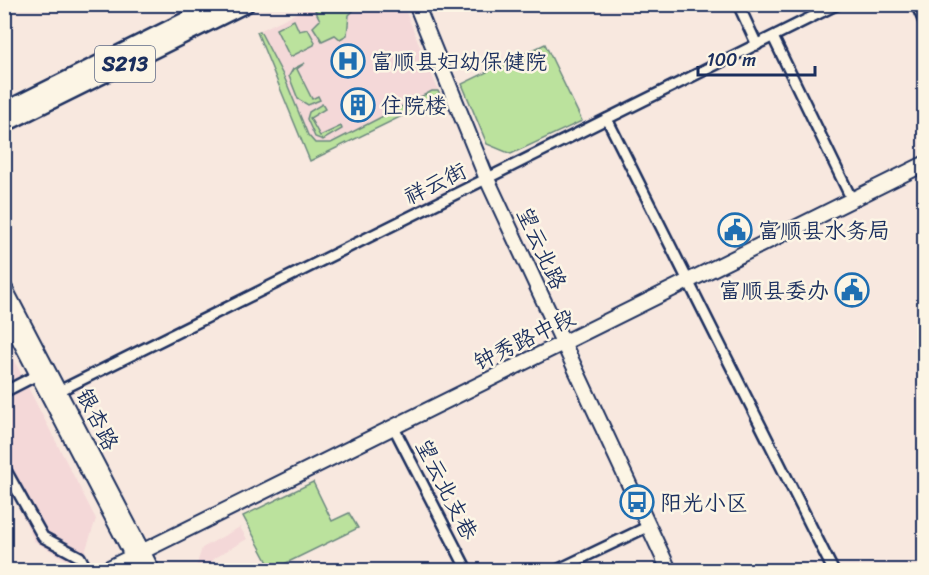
<svg xmlns="http://www.w3.org/2000/svg" width="929" height="575" viewBox="0 0 929 575" font-family="Sriracha,'LXGW WenKai TC',sans-serif">
	<style>
		.built { fill: #f4d8d8 }
		.green { fill: #bbe29d; stroke: #6b887e; stroke-width: 1.5 }
		.lines { fill: none; stroke-linecap: round; stroke-linejoin: round }
		.street-casing { stroke: #1b2f5e; stroke-width: 14 }
		.secondary-casing { stroke: #1b2f5e; stroke-width: 18 }
		.primary-casing { stroke: #1b2f5e; stroke-width: 20 }
		.street { stroke: #fcf5e5; stroke-width: 9 }
		.secondary { stroke: #fcf5e5; stroke-width: 14 }
		.primary { stroke: #fcf5e5; stroke-width: 15 }
		.labels { text-anchor: middle; stroke-width: 5; stroke-linejoin: round; paint-order: stroke }
		.shield { fill: #fcf5e5; stroke: #5e6a86; stroke-width: 1.5 }
		.shield-label { font-size: 21px; font-weight: bold; fill: #1b2f5e }
		.poi-label { font-size: 22px; fill: #1b2f5e; stroke: #fcf5e5; text-anchor: start }
		.street-label { font-size: 22px; fill: #1b2f5e; stroke: #fcf5e5 }
	</style>
	<rect width="100%" height="100%" fill="#f8e8df"/>
	<filter id="ink" filterUnits="userSpaceOnUse"><feTurbulence type="fractalNoise" baseFrequency=".0167" numOctaves="2"/><feDisplacementMap in="SourceGraphic" scale="12" xChannelSelector="R" yChannelSelector="G"/><feConvolveMatrix kernelMatrix="1 2 1 2 8 2 1 2 1" color-interpolation-filters="sRGB"/></filter>
	<g filter="url(#ink)">
		<g class="built">
			<polygon points="313,5 403,5 441,97 310,161 257,32"/>
			<polygon points="4,341 96,519 80,567 73,570 67,570 66,560 34,541 5,475"/>
			<polygon points="240,527 247,539 214,558 210,570 195,570 202,548"/>
		</g>
		<g class="green">
			<polygon points="327,4 359,5 349,15 347,35 340,39 335,35 322,41 313,27 320,20 315,10"/>
			<polygon points="294,20 299,31 308,29 315,42 314,45 290,57 276,29"/>
			<polygon points="260,31 285,79 308,135 315,143 331,143 432,91 438,91 441,97 310,161 257,32"/>
			<polygon points="545,44 582,121 511,154 487,144 462,84"/>
			<polygon points="305,63 297,69 312,99 318,96 320,100 308,105 298,99 289,76 293,69"/>
			<polygon points="322,104 325,109 310,118 320,136 341,126 342,129 323,140 315,137 307,119 309,112"/>
			<polygon points="313,482 332,521 349,513 358,528 272,570 243,516"/>
		</g>
		<g class="lines">
			<defs>
				<g id="street">
					<polyline points="738,4 757,45"/>
					<polyline points="916,4 924,22"/>
					<polyline points="773,37 852,200"/>
					<polyline points="607,119 833,570"/>
					<polyline points="4,392 39,374"/>
					<polyline points="55,393 838,4"/>
					<polyline points="393,426 467,570"/>
					<polyline points="4,467 43,537 80,557 87,570"/>
					<polyline points="557,570 649,526"/>
				</g>
				<g id="secondary">
					<polyline points="416,4 487,179 669,570"/>
					<polyline points="4,287 152,570"/>
					<polyline points="4,310 140,570"/>
					<polyline points="105,570 924,164"/>
				</g>
				<g id="primary">
					<polyline points="4,111 219,4"/>
					<polyline points="4,124 246,4"/>
				</g>
			</defs>
			<use href="#street" class="street-casing"/>
			<use href="#secondary" class="secondary-casing"/>
			<use href="#primary" class="primary-casing"/>
			<use href="#street" class="street"/>
			<use href="#secondary" class="secondary"/>
			<use href="#primary" class="primary"/>
		</g>
	</g>
	<defs>
		<symbol id="hospital-ring" viewBox="-11 -11 22 22"><circle r="9.5" fill="#fcf5e5" stroke="#1f6fb2" stroke-width="1.5"/><path d="M-5-5h3v3.5h4V-5h3V5h-3V1.5h-4V5h-3Z" fill="#1f6fb2"/></symbol>
		<symbol id="building-ring" viewBox="-11 -11 22 22"><circle r="9.5" fill="#fcf5e5" stroke="#1f6fb2" stroke-width="1.5"/><path d="M-4-6H4V6H1V3H-1V6H-4ZM-2.5-4.3h1.7v1.8h-1.7ZM.8-4.3h1.7v1.8H.8ZM-2.5-1h1.7V.8h-1.7ZM.8-1h1.7V.8H.8Z" fill="#1f6fb2"/></symbol>
		<symbol id="civic-ring" viewBox="-11 -11 22 22"><circle r="9.5" fill="#fcf5e5" stroke="#1f6fb2" stroke-width="1.5"/><path d="M-.6-6.5H3V-4.5H.6V-3L4-1V1h2V6H-6V1h2V-1L-.6-3ZM-1.2 2.5V6h2.4V2.5Z" fill="#1f6fb2"/></symbol>
		<symbol id="bus-ring" viewBox="-11 -11 22 22"><circle r="9.5" fill="#fcf5e5" stroke="#1f6fb2" stroke-width="1.5"/><path d="M-5-6H5V4H4V6H2V4H-2V6H-4V4H-5ZM-3.5-4V0h7V-4ZM-3.5 1.2v1.5H-2V1.2ZM2 1.2v1.5H3.5V1.2Z" fill="#1f6fb2"/></symbol>
	</defs>
	<g fill-rule="evenodd">
		<use href="#hospital-ring" x="329" y="42" width="38" height="38"/>
		<use href="#building-ring" x="339" y="86" width="38" height="38"/>
		<use href="#civic-ring" x="716" y="211" width="38" height="38"/>
		<use href="#civic-ring" x="833" y="271" width="38" height="38"/>
		<use href="#bus-ring" x="618" y="483" width="38" height="38"/>
	</g>
	<g class="labels">
		<rect class="shield" x="95" y="46" width="60" height="36" rx="4.5"/>
		<g class="shield-label">
			<text x="125" y="71">S213</text>
		</g>
		<g class="poi-label">
			<text x="371" y="69">富顺县妇幼保健院</text>
			<text x="381" y="113">住院楼</text>
			<text x="758" y="238">富顺县水务局</text>
			<text x="829" y="298" text-anchor="end">富顺县委办</text>
			<text x="660" y="510">阳光小区</text>
		</g>
		<g class="street-label">
			<text transform="translate(435 183) rotate(-26)" y="8">祥云街</text>
			<text transform="translate(542 248) rotate(65)" y="8">望云北路</text>
			<text transform="translate(524 339) rotate(-26)" y="8">钟秀路中段</text>
			<text transform="translate(98 419) rotate(63)" y="8">银杏路</text>
			<text transform="translate(447 489) rotate(63)" y="8">望云北支巷</text>
		</g>
	</g>
	<rect width="929" height="575" fill="none" stroke="#fcf5e5" stroke-width="24"/>
	<rect x="12" y="12" width="905" height="551" fill="none" stroke="#1b2f5e" stroke-width="2" filter="url(#ink)"/>
	<path d="M698 66v9h117v-9" fill="none" stroke="#1b2f5e" stroke-width="3"/>
	<text x="707" y="66" font-size="18" fill="#1b2f5e" stroke="#fcf5e5" stroke-width="4.5" paint-order="stroke">100 m</text>
</svg>
